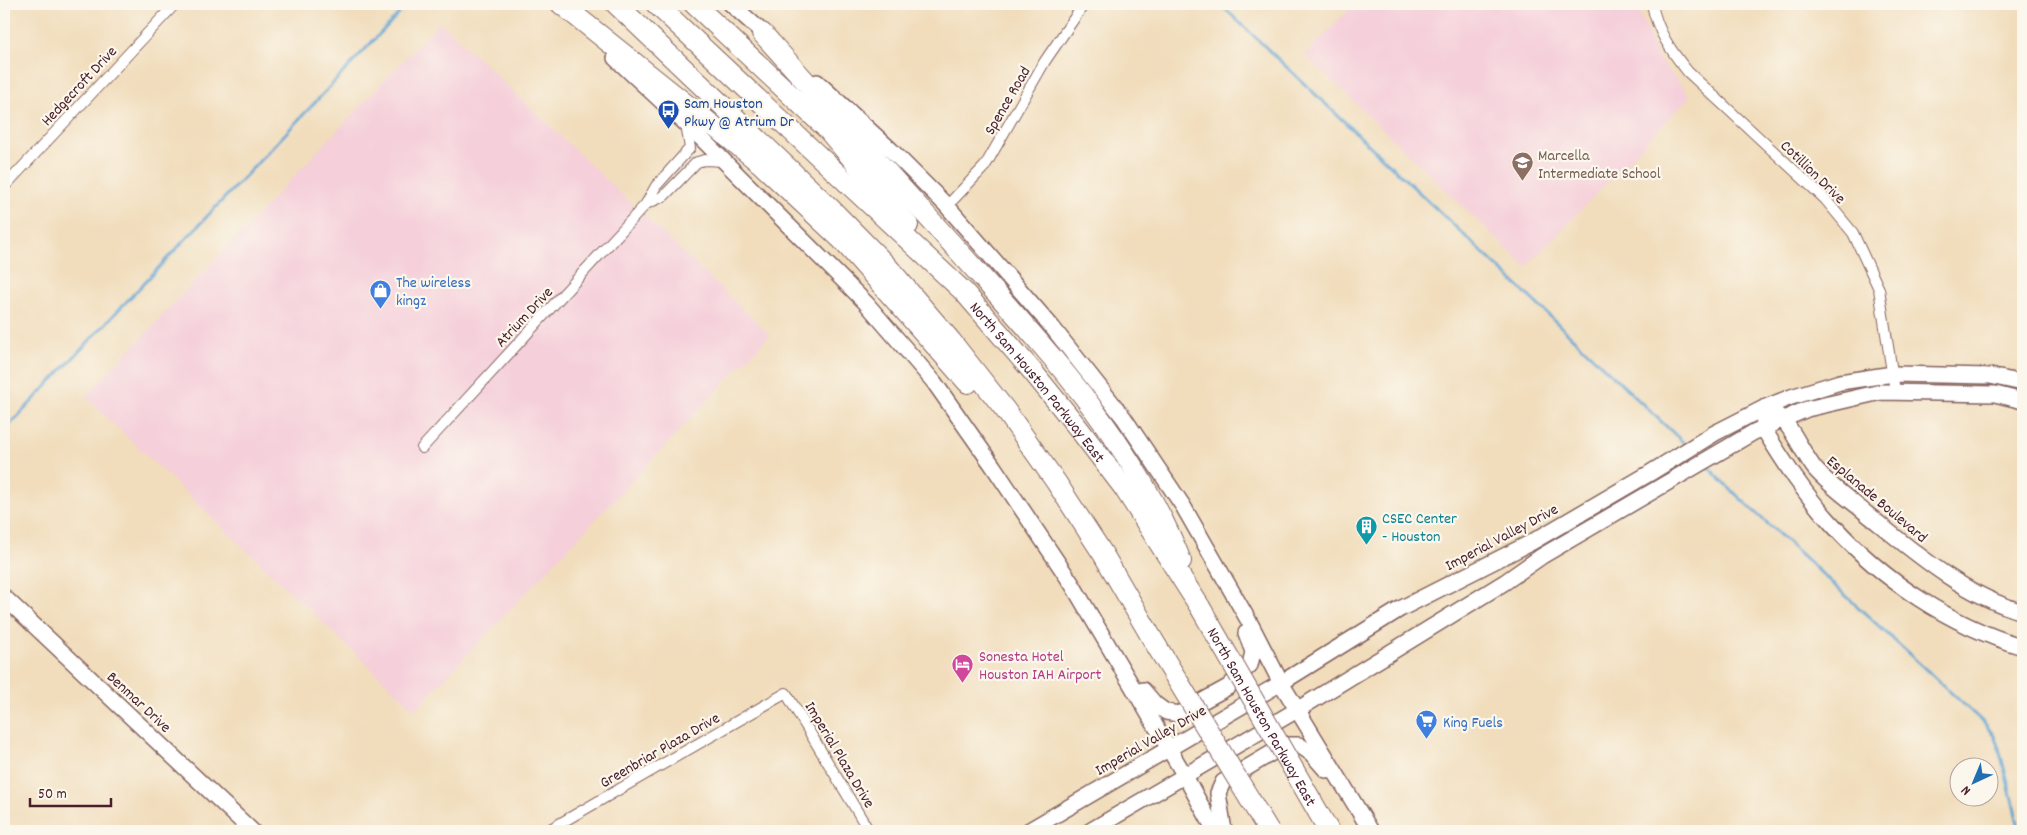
<svg xmlns="http://www.w3.org/2000/svg" width="2027" height="835" viewBox="0 0 2027 835" font-family="Dekko,sans-serif">
	<style>
		.built { fill: #f5cfda }
		.lines { fill: none; stroke-linecap: round; stroke-linejoin: round }
		.stream { stroke: #5ca2d2; stroke-width: 3 }
		.street-casing { stroke: #84625e; stroke-width: 12 }
		.secondary-casing { stroke: #84625e; stroke-width: 18 }
		.highway-casing { stroke: #84625e; stroke-width: 22 }
		.street { stroke: #fff; stroke-width: 10 }
		.secondary { stroke: #fff; stroke-width: 15 }
		.highway { stroke: #fff; stroke-width: 20 }
		.highway-bridge-casing { stroke: #84625e; stroke-width: 22; stroke-linecap: butt }
		.highway-bridge { stroke: #fff; stroke-width: 20 }
		.labels { text-anchor: middle; stroke-width: 4.5; stroke-linejoin: round; paint-order: stroke }
		.street-label { font-size: 16px; fill: #4a1f2b; stroke: #fbf7ec }
		.transit-label { font-size: 16px; fill: #164399; stroke: #fbf7ec; text-anchor: start }
		.education-label { font-size: 16px; fill: #785e54; stroke: #fbf7ec; text-anchor: start }
		.shop-label { font-size: 16px; fill: #366cbe; stroke: #fbf7ec; text-anchor: start }
		.culture-label { font-size: 16px; fill: #0d838f; stroke: #fbf7ec; text-anchor: start }
		.hotel-label { font-size: 16px; fill: #b23c85; stroke: #fbf7ec; text-anchor: start }
	</style>
	<rect width="100%" height="100%" fill="#fbf7ec"/>
	<filter id="ink" filterUnits="userSpaceOnUse"><feTurbulence type="fractalNoise" baseFrequency=".02" numOctaves="2"/><feDisplacementMap in="SourceGraphic" scale="10" xChannelSelector="R" yChannelSelector="G"/><feConvolveMatrix kernelMatrix="1 2 1 2 8 2 1 2 1" color-interpolation-filters="sRGB"/></filter>
	<filter id="wash" filterUnits="userSpaceOnUse"><feTurbulence type="fractalNoise" baseFrequency=".0096" numOctaves="4" result="noise"/><feDisplacementMap in="SourceGraphic" scale="20" xChannelSelector="R" yChannelSelector="G"/><feGaussianBlur stdDeviation="1.12" result="paint"/><feColorMatrix in="noise" values="0 0 0 0 0 0 0 0 0 0 0 0 0 0 0 0 0 1.4 0 .05"/><feComposite in="paint" operator="in"/></filter>
	<g filter="url(#wash)">
		<rect width="100%" height="100%" fill="#f1ddbc"/>
		<g class="built">
			<polygon points="1354,4 1636,4 1657,56 1690,96 1526,267 1305,55"/>
			<polygon points="440,22 770,335 415,710 85,397"/>
		</g>
		<g class="lines">
			<g class="stream">
				<polyline points="1220,4 1686,445"/>
				<polyline points="4,431 408,4"/>
				<polyline points="1706,465 1728,487 1985,724 1994,736 1999,748 2020,831"/>
			</g>
		</g>
	</g>
	<g filter="url(#ink)">
		<g class="lines">
			<defs>
				<g id="street">
					<path d="M1652,4c5,27 19,47 36,68l137,127 28,34 26,56 16,102"/>
					<polyline points="4,187 175,4"/>
					<polyline points="646,204 664,196 697,162 705,160 723,161"/>
					<polyline points="947,206 985,166 1045,61 1084,4"/>
					<polyline points="422,448 646,204 656,186 690,148 686,125"/>
					<polyline points="547,831 786,693 869,831"/>
				</g>
				<g id="secondary">
					<polyline points="731,4 771,40"/>
					<polyline points="615,58 700,137 866,303 934,382 993,466 1072,584 1185,776 1215,831"/>
					<polyline points="817,82 891,150 947,206 1052,327 1124,418 1183,506 1251,625 1281,683 1371,831"/>
					<path d="M1776,414c16,11 26,39 39,55 15,17 34,30 52,45 47,38 96,81 156,98"/>
					<path d="M1764,419l-1,9c21,34 42,67 69,96 51,57 118,101 191,123"/>
					<polyline points="4,597 252,831"/>
					<polyline points="1143,690 1155,704 1166,712 1179,714 1228,687 1250,665 1253,652 1246,633"/>
					<polyline points="1028,831 1281,683 1400,609 1532,542 1650,473 1715,433 1766,407 1791,397 1840,382 1893,374 1990,376 2023,383"/>
					<polyline points="1090,831 1297,710 1505,582 1542,556 1754,432 1807,409 1881,392 1995,394 2023,401"/>
					<polyline points="1224,831 1218,793 1223,782 1285,745 1299,745 1311,753 1326,770"/>
				</g>
				<g id="highway">
					<polyline points="561,4 761,164 842,240 968,383"/>
					<polyline points="616,4 829,207 887,266 951,341 1006,411 1056,482 1103,554 1153,640"/>
					<path id="s1" d="M656,4l308,288 69,80 46,57 45,59 76,119"/>
					<polyline points="694,4 827,129 908,225"/>
					<path d="M762,33c67,74 134,148 200,222 84,94 172,187 219,306"/>
				</g>
			</defs>
			<use href="#street" class="street-casing"/>
			<use href="#secondary" class="secondary-casing"/>
			<use href="#highway" class="highway-casing"/>
			<use href="#street" class="street"/>
			<use href="#secondary" class="secondary"/>
			<use href="#highway" class="highway"/>
			<defs>
				<g id="highway-bridge">
					<path id="s2" d="M1200,607l129,224"/>
					<polyline points="1153,640 1269,831"/>
				</g>
			</defs>
			<use href="#highway-bridge" class="highway-bridge-casing"/>
			<use href="#highway-bridge" class="highway-bridge"/>
		</g>
	</g>
	<defs>
		<symbol id="bus-pin" viewBox="-11 -11 22 30"><path d="M0 17L-7.5 6A9.5 9.5 0 1 1 7.5 6Z" fill="#1a4fb4" stroke="#fbf7ec"/><path d="M-5-6H5V4H4V6H2V4H-2V6H-4V4H-5ZM-3.5-4V0h7V-4ZM-3.5 1.2v1.5H-2V1.2ZM2 1.2v1.5H3.5V1.2Z" fill="#fff"/></symbol>
		<symbol id="school-pin" viewBox="-11 -11 22 30"><path d="M0 17L-7.5 6A9.5 9.5 0 1 1 7.5 6Z" fill="#8d6e63" stroke="#fbf7ec"/><path d="M0-5L7-2L0 1L-7-2ZM-4 1L0 2.5L4 1V4Q0 6-4 4Z" fill="#fff"/></symbol>
		<symbol id="shop-pin" viewBox="-11 -11 22 30"><path d="M0 17L-7.5 6A9.5 9.5 0 1 1 7.5 6Z" fill="#3f7fe0" stroke="#fbf7ec"/><path d="M-5-2.5h2.3a2.7 3.5 0 0 1 5.4 0H5L5.5 6h-11ZM-1.5-2.5h3a1.5 2.3 0 0 0-3 0Z" fill="#fff"/></symbol>
		<symbol id="building-pin" viewBox="-11 -11 22 30"><path d="M0 17L-7.5 6A9.5 9.5 0 1 1 7.5 6Z" fill="#0f9aa8" stroke="#fbf7ec"/><path d="M-4-6H4V6H1V3H-1V6H-4ZM-2.5-4.3h1.7v1.8h-1.7ZM.8-4.3h1.7v1.8H.8ZM-2.5-1h1.7V.8h-1.7ZM.8-1h1.7V.8H.8Z" fill="#fff"/></symbol>
		<symbol id="hotel-pin" viewBox="-11 -11 22 30"><path d="M0 17L-7.5 6A9.5 9.5 0 1 1 7.5 6Z" fill="#d1479c" stroke="#fbf7ec"/><path d="M-6-4.5h1.5V1H6V5H4.5V3h-9V5H-6ZM-4 0a1.8 1.8 0 1 1 3.6 0ZM.5 0V-2.5h3Q6-2.5 6 0Z" fill="#fff"/></symbol>
		<symbol id="supermarket-pin" viewBox="-11 -11 22 30"><path d="M0 17L-7.5 6A9.5 9.5 0 1 1 7.5 6Z" fill="#3f7fe0" stroke="#fbf7ec"/><path d="M-6-5.5h2.5l.6 2H6L4.5 2H-2.5L-4.4-4H-6ZM-1.5 3.2a1.3 1.3 0 1 0 .1 0ZM3 3.2a1.3 1.3 0 1 0 .1 0Z" fill="#fff"/></symbol>
	</defs>
	<g fill-rule="evenodd">
		<use href="#bus-pin" x="656" y="98" width="25" height="34"/>
		<use href="#school-pin" x="1510" y="150" width="25" height="34"/>
		<use href="#shop-pin" x="368" y="278" width="25" height="34"/>
		<use href="#building-pin" x="1354" y="514" width="25" height="34"/>
		<use href="#hotel-pin" x="950" y="652" width="25" height="34"/>
		<use href="#supermarket-pin" x="1414" y="708" width="25" height="34"/>
	</g>
	<g class="labels">
		<g class="street-label">
			<text transform="translate(78 85) rotate(-47)" y="6">Hedgecroft Drive</text>
			<text transform="translate(1006 100) rotate(-60)" y="6">Spence Road</text>
			<text transform="translate(1814 171) rotate(44)" y="6">Cotillion Drive</text>
			<text transform="translate(523 316) rotate(-47)" y="6">Atrium Drive</text>
			<text dy="6" stroke="none"><textPath href="#s1" startOffset="538">North Sam Houston Parkway East</textPath></text>
			<text transform="translate(1878 498) rotate(40)" y="6">Esplanade Boulevard</text>
			<text transform="translate(1501 536) rotate(-28)" y="6">Imperial Valley Drive</text>
			<text transform="translate(140 701) rotate(43)" y="6">Benmar Drive</text>
			<text dy="6" stroke="none"><textPath href="#s2" startOffset="126">North Sam Houston Parkway East</textPath></text>
			<text transform="translate(1150 739) rotate(-30)" y="6">Imperial Valley Drive</text>
			<text transform="translate(659 749) rotate(-30)" y="6">Greenbriar Plaza Drive</text>
			<text transform="translate(841 754) rotate(59)" y="6">Imperial Plaza Drive</text>
		</g>
		<g class="transit-label">
			<text x="684" y="108">Sam Houston<tspan x="684" dy="18">Pkwy @ Atrium Dr</tspan></text>
		</g>
		<g class="education-label">
			<text x="1538" y="160">Marcella<tspan x="1538" dy="18">Intermediate School</tspan></text>
		</g>
		<g class="shop-label">
			<text x="396" y="287">The wireless<tspan x="396" dy="18">kingz</tspan></text>
			<text x="1443" y="727">King Fuels</text>
		</g>
		<g class="culture-label">
			<text x="1382" y="523">CSEC Center<tspan x="1382" dy="18">- Houston</tspan></text>
		</g>
		<g class="hotel-label">
			<text x="979" y="661">Sonesta Hotel<tspan x="979" dy="18">Houston IAH Airport</tspan></text>
		</g>
	</g>
	<rect width="2027" height="835" fill="none" stroke="#fbf7ec" stroke-width="20"/>
	<g transform="translate(1974 782) rotate(224)"><circle r="24" fill="#fbf7ec" stroke="#b4a19f"/>
	<path d="M0-4L9 19L0 12L-9 19Z" fill="#1f6fb2"/>
	<text y="-8" font-size="14" font-weight="bold" text-anchor="middle" fill="#4a1f2b">N</text>
	</g>
	<path d="M30 798v8h81v-8" fill="none" stroke="#4a1f2b" stroke-width="2.5"/>
	<text x="38" y="798" font-size="15" fill="#4a1f2b" stroke="#fbf7ec" stroke-width="4" paint-order="stroke">50 m</text>
</svg>
